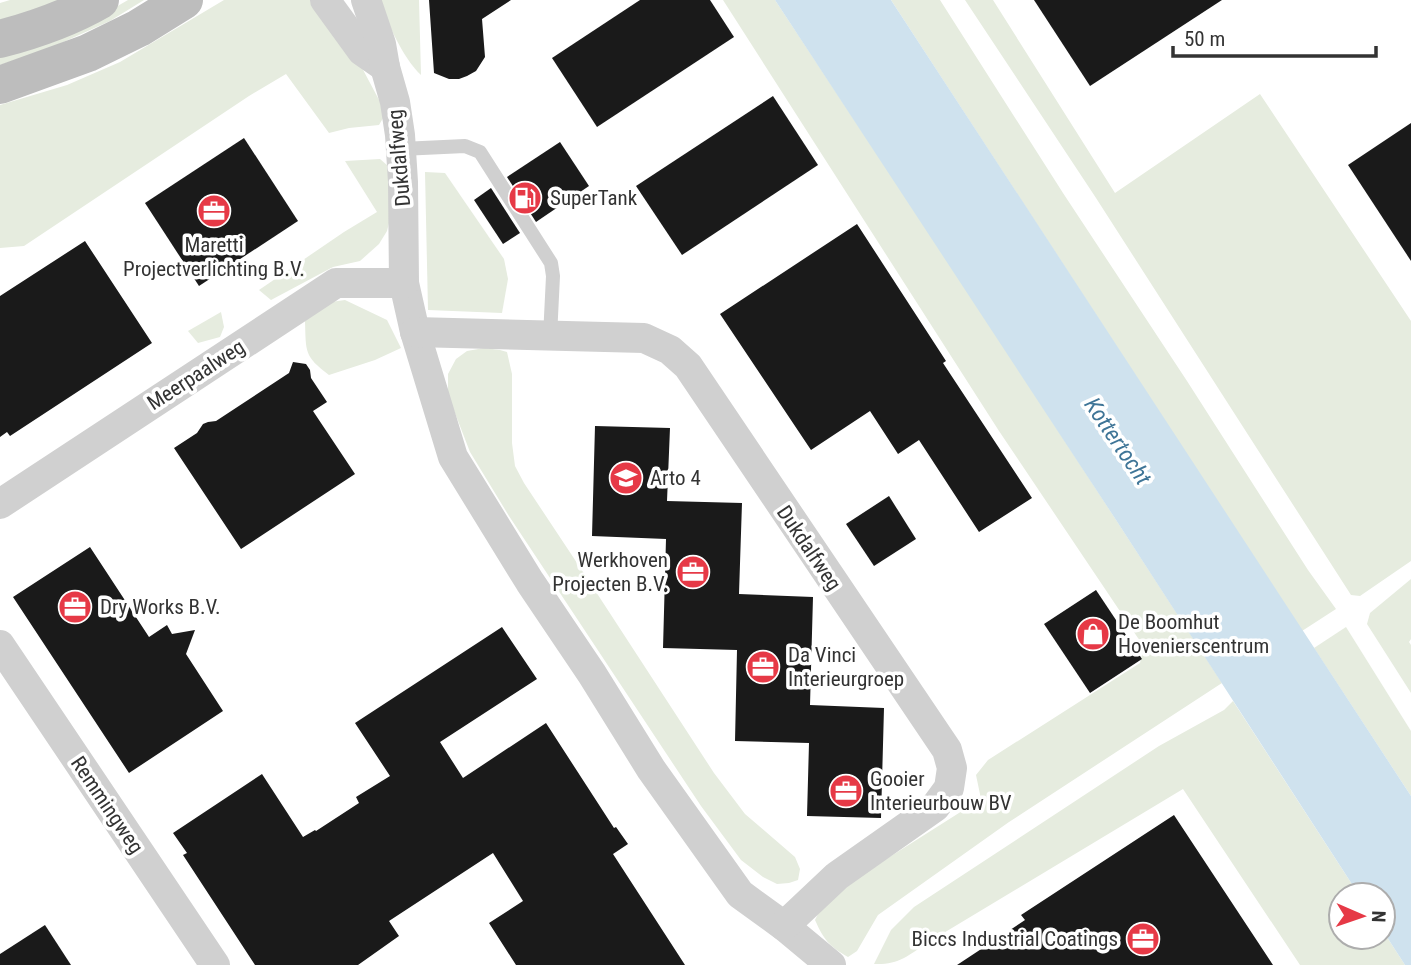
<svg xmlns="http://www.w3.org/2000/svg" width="1411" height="965" viewBox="0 0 1411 965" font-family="'Roboto Condensed',sans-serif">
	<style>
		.green { fill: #e6ecdf }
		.water { fill: #cfe2ee }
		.building { fill: #1a1a1a }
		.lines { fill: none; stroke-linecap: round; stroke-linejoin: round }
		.service { stroke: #d0d0d0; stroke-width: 14 }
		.minor { stroke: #d0d0d0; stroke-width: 30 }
		.secondary { stroke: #bdbdbd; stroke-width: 38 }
		.labels { text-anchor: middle; stroke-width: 7; stroke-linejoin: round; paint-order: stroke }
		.street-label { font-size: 21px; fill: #333; stroke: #fff }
		.poi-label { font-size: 21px; fill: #333; stroke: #fff; text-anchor: start }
		.water-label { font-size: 23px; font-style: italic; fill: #3f7597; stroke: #fff }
	</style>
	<rect width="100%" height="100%" fill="#fff"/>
	<g class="green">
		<polygon points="10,0 63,0 0,23 0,3"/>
		<polygon points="128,0 144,0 110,21 48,49 0,65 0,53 90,22"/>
		<polygon points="224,0 313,0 361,66 386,113 379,125 349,128 329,133 286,74 249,96 24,246 0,248 0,105 67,85 120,62"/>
		<path d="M378,0h41l2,75c-19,-18 -32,-51 -43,-75z"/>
		<path d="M723,0h52l193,292 254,391 -213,139 -131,93 -21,36 -9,6c-19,-11 -24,-17 -33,-37l9,-18 34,-25 123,-78 -5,-24 12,-15 152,-97 4,-16 -145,-216z"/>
		<polygon points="891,0 940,0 1063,193 1187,381 1308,570 1336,609 1302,631"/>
		<polygon points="965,0 993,0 1115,193 1260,94 1411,321 1411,561 1360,596 1351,595 1096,198"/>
		<polygon points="380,159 388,166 393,207 387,231 379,244 360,261 333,267 271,300 259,290 344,232 377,212 345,161"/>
		<polygon points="425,172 445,173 504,259 508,279 502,313 428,310"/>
		<path d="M345,300l42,20 14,28 -26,12 -46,15c-25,-19 -23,-23 -24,-54l19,-18z"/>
		<polygon points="221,312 224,327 220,337 198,343 188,331"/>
		<polygon points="484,348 500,350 507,352 512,374 512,443 515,466 524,483 585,575 714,773 745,814 795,857 800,869 798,880 789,883 777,884 763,877 741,860 701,806 509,516 470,452 448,395 448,374 456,359 467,351"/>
		<polygon points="1411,579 1411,639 1409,642 1411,645 1411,693 1367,624 1370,613"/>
		<polygon points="1346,627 1411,731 1411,796 1314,648"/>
		<path d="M1233,701l126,194h-18v42h42v-6l22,34h-105l-117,-176 -256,154c-19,13 -29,22 -53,21l17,-34 23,-23 245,-161 65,-36z"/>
	</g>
	<polygon class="water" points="775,0 891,0 1411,796 1411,965 1405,965 1383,931 1383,895 1359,895 1116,520"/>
	<g class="building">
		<polygon points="429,0 511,0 482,19 485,57 476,71 467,76 459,79 449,79 434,73"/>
		<polygon points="640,0 710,0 734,37 597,127 552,58"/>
		<polygon points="1034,0 1222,0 1090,86"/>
		<polygon points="773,96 818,165 682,255 636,186"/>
		<polygon points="1411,123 1411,261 1348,165"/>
		<polygon points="244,138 298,221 199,286 145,203"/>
		<polygon points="560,142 589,186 536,222 507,177"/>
		<polygon points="491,188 520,233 503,244 474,200"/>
		<polygon points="857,224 946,361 943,363 1032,498 979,532 919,440 898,454 870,411 811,450 720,314"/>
		<polygon points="85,241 152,343 10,436 7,432 0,437 0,296"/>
		<polygon points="293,362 306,364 310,370 311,378 327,402 313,411 355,474 241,549 174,448 197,433 203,424 208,422 216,421 289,373"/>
		<polygon points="595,426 670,428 667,501 742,503 739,594 813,597 810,705 884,708 881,818 807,816 809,743 735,741 737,650 663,648 666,539 592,536"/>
		<polygon points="889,496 916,539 874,566 846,524"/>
		<polygon points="90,547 149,637 167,625 172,634 195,630 186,654 223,711 129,773 13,597"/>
		<polygon points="1096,590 1142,659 1090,693 1044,624"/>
		<polygon points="502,627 537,679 440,742 463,778 546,723 614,828 616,827 628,844 613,854 685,965 516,965 489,923 523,901 493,853 389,921 399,936 358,965 255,965 183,855 187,853 173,833 262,774 303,837 315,830 316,831 359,803 356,797 390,776 355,723"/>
		<polygon points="1174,815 1273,965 957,965 1025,920 1021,915"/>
		<polygon points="45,925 71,965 0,965 0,954"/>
	</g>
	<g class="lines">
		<polyline class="service" points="401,149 465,146 480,152 551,263 553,276 550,337"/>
		<g class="minor">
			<polyline points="325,0 362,51 385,67"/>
			<polyline points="366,0 381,44 385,67 395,102 400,135 403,182 404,283 415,332 453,457 530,582 592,674 651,769 740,894 784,926 831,965"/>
			<polyline points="415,332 644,338 670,350 688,366 947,750 952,768 949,788 935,807 837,876 784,926"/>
			<polyline points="0,504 336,283 404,283"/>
			<polyline points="0,645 215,965"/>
		</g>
		<g class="secondary">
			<path d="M0,39c34,-9 69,-21 100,-39"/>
			<polyline points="0,85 88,53 139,28 184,0"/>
		</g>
	</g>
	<defs>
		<symbol id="fuel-disc" viewBox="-11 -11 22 22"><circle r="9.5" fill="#e63946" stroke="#fff"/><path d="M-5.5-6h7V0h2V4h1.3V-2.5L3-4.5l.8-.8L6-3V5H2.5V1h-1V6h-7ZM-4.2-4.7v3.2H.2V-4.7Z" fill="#fff"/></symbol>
		<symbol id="office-disc" viewBox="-11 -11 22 22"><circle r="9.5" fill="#e63946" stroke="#fff"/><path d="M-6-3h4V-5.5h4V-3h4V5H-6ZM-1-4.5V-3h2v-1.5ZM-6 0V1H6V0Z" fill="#fff"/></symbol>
		<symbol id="school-disc" viewBox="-11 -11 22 22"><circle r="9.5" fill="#e63946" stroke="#fff"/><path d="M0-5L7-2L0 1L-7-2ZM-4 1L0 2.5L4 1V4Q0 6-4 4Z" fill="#fff"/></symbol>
		<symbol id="shop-disc" viewBox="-11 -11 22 22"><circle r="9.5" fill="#e63946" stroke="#fff"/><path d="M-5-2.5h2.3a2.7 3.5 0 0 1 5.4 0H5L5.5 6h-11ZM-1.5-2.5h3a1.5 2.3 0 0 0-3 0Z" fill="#fff"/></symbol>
	</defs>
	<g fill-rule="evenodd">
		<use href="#fuel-disc" x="506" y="179" width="38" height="38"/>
		<use href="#office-disc" x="195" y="192" width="38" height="38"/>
		<use href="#school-disc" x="607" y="459" width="38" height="38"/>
		<use href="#office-disc" x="674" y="553" width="38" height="38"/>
		<use href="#office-disc" x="56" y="588" width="38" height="38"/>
		<use href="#shop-disc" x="1074" y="615" width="38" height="38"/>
		<use href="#office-disc" x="744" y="648" width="38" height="38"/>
		<use href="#office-disc" x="827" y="772" width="38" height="38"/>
		<use href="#office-disc" x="1124" y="920" width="38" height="38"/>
	</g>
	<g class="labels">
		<g class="street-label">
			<text transform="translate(399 158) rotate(-95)" y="7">Dukdalfweg</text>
			<text transform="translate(196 375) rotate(-33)" y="7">Meerpaalweg</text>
			<text transform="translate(809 548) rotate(56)" y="7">Dukdalfweg</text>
			<text transform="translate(107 805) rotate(56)" y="7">Remmingweg</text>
		</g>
		<g class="poi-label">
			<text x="550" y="205">SuperTank</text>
			<text x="214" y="252" text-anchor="middle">Maretti<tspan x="214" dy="24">Projectverlichting B.V.</tspan></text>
			<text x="650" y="485">Arto 4</text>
			<text x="668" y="567" text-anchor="end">Werkhoven<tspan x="668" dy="24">Projecten B.V.</tspan></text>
			<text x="100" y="614">Dry Works B.V.</text>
			<text x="1118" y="629">De Boomhut<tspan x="1118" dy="24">Hovenierscentrum</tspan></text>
			<text x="788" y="662">Da Vinci<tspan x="788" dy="24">Interieurgroep</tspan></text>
			<text x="870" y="786">Gooier<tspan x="870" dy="24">Interieurbouw BV</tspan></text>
			<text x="1118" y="946" text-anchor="end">Biccs Industrial Coatings</text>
		</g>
		<g class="water-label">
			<text transform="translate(1118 441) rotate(56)" y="8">Kottertocht</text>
		</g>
	</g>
	<g transform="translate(1362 916) rotate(92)"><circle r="33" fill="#ffffff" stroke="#adadad" stroke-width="2"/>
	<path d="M0-5L12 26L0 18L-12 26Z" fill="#e63946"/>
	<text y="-10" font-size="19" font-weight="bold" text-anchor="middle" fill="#333333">N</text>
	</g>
	<path d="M1173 46v10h203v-10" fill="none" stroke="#333333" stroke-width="3.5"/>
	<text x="1184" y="46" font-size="21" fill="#333333" stroke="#ffffff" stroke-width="5" paint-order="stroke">50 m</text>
</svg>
